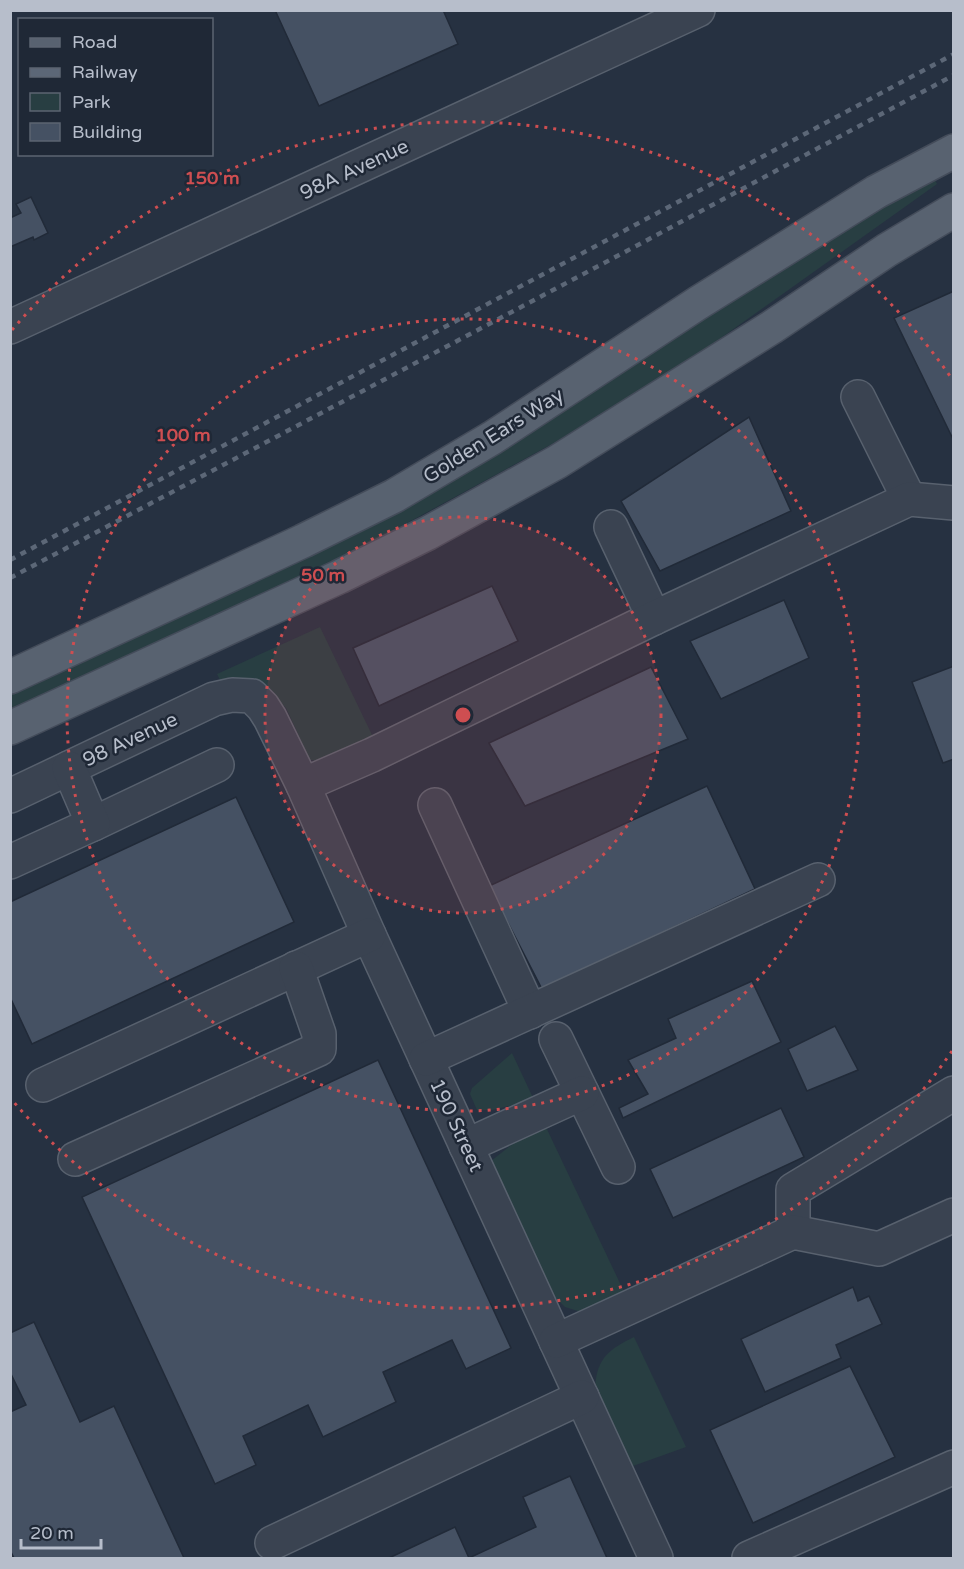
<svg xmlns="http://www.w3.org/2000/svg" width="964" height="1569" viewBox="0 0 964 1569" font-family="'Varela Round',sans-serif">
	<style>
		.green { fill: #283e42 }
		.building { fill: #455163; stroke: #212a38; stroke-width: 1.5 }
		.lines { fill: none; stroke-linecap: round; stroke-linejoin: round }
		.minor-casing { stroke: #58616e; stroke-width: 36 }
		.major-casing { stroke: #444c5a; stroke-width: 36 }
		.minor { stroke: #3a4351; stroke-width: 33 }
		.major { stroke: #586270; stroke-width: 33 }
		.rail { stroke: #5c6777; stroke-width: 4.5; stroke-dasharray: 6 6; stroke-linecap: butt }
		.ring { fill: none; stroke: #ce4e51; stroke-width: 3; stroke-dasharray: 3 6 }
		.labels { text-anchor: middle; stroke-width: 5; stroke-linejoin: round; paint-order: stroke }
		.street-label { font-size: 20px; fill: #b7becb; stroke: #1f2836 }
		.centre { fill: #ce4e51; stroke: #1f2836; stroke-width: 3 }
		.ring-label { font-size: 18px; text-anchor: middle; font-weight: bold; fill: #ce4e51; stroke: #1f2836; stroke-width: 5; stroke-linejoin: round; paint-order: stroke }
	</style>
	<rect width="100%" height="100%" fill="#263141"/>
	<g class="green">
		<polygon points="934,178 937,184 686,363 552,444 387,534 308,573 11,709 10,692 726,302 884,206"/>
		<polygon points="320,627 374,739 321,761 310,760 286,708 277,699 235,679 220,680 217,674"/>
		<polygon points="512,1053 534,1100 492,1110 477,1110 470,1094 472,1088"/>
		<polygon points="544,1123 627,1298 581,1312 565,1307 554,1296 491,1161 530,1130"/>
		<path d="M634,1337l52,110 -53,19 -4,-3 -34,-76c2,-30 15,-38 39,-50z"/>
	</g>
	<g class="building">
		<polygon points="275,10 443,10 458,44 319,106"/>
		<polygon points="31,197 48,233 34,240 33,237 10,247 10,218 21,213 16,204"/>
		<polygon points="954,291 954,441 894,318"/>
		<polygon points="749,417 791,511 660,571 621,501"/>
		<polygon points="492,586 518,641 379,706 353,648"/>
		<polygon points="784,600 809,658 721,699 690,641"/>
		<polygon points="954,666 954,759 943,763 912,682"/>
		<polygon points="651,667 688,739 525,806 489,743"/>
		<polygon points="707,786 755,889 542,989 489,886"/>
		<polygon points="236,797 294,922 32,1044 10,997 10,902"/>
		<polygon points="752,981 781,1042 623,1118 619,1108 648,1094 628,1060 676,1038 668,1019"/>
		<polygon points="835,1026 858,1070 807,1091 788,1049"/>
		<polygon points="378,1060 511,1348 466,1369 452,1340 383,1372 396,1402 323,1437 308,1405 243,1436 256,1465 215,1484 82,1197"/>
		<polygon points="781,1108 804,1157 673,1218 650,1169"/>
		<polygon points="853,1287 858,1301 869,1296 882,1324 836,1345 841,1358 765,1392 741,1339"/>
		<polygon points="34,1322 80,1422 114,1406 184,1558 14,1558 10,1550 10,1412 26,1405 10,1372 10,1333"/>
		<polygon points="850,1366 895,1457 753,1523 710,1430"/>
		<polygon points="570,1476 607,1558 392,1558 391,1557 455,1527 469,1558 536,1527 523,1497"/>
	</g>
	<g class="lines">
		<defs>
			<g id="minor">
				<polyline points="10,327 698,10"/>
				<polyline points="858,397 909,499"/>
				<polyline points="611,527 654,618"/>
				<polyline points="303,785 372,755 654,618 909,499 954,503"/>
				<polyline points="10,796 214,699 232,695 252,696 263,707 270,718 303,785 369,935 656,1558"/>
				<polyline points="435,805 530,1012"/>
				<polyline points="93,824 217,765"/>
				<polyline points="10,862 93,824 69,768"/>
				<polyline points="556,1039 618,1167"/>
				<polyline points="426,1059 818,880"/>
				<polyline points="43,1085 369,935"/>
				<polyline points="466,1146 582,1093"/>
				<polyline points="75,1159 319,1049 319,1034 296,968"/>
				<polyline points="793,1232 793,1190 954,1093"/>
				<polyline points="556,1341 793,1232 879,1249 954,1215"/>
				<polyline points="272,1543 582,1397"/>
				<polyline points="749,1558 954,1467"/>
			</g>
			<g id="major">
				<polyline points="10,677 303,541 394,496 492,438 698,303 876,192 954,151"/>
				<polyline points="10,728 339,577 428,533 557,462 772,327 887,250 954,210"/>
			</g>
		</defs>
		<use href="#minor" class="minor-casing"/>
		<use href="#major" class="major-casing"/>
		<use href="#minor" class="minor"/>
		<use href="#major" class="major"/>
		<g class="rail">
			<polyline points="10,560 954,54"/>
			<polyline points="10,578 638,245 954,75"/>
		</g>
	</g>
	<circle cx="463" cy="715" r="198" fill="#ce4e51" fill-opacity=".12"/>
	<g class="ring">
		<circle cx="463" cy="715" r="198"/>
		<circle cx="463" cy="715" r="396"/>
		<path d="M952 1051A593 593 0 0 1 12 1100M12 330A593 593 0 0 1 952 379"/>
	</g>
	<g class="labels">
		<g class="street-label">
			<text transform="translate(354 169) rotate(-25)" y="7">98A Avenue</text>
			<text transform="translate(493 435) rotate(-32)" y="7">Golden Ears Way</text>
			<text transform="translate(130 739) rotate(-25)" y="7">98 Avenue</text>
			<text transform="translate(457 1125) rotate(65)" y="7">190 Street</text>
		</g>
	</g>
	<circle cx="463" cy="715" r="9" class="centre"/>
	<g class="ring-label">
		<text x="212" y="184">150 m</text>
		<text x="183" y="441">100 m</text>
		<text x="323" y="581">50 m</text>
	</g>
	<rect width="964" height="1569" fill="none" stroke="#b7becb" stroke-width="24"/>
	<rect x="18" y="18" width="195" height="138" fill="#1f2836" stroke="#5c6472" stroke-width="1.5"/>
	<rect x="30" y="38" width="30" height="9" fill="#586270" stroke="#5c6472" stroke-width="1.5"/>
	<text x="72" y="48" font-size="18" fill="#b7becb">Road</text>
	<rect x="30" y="68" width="30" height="9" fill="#5c6777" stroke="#5c6472" stroke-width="1.5"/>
	<text x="72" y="78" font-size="18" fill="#b7becb">Railway</text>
	<rect x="30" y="93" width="30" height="18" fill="#283e42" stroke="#5c6472" stroke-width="1.5"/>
	<text x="72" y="108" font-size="18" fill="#b7becb">Park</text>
	<rect x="30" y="123" width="30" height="18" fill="#455163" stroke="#5c6472" stroke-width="1.5"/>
	<text x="72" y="138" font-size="18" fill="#b7becb">Building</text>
	<path d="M21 1539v9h80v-9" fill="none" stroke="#b7becb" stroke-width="3"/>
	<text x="30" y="1539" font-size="18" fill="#b7becb" stroke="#1f2836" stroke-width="4.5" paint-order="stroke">20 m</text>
</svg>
